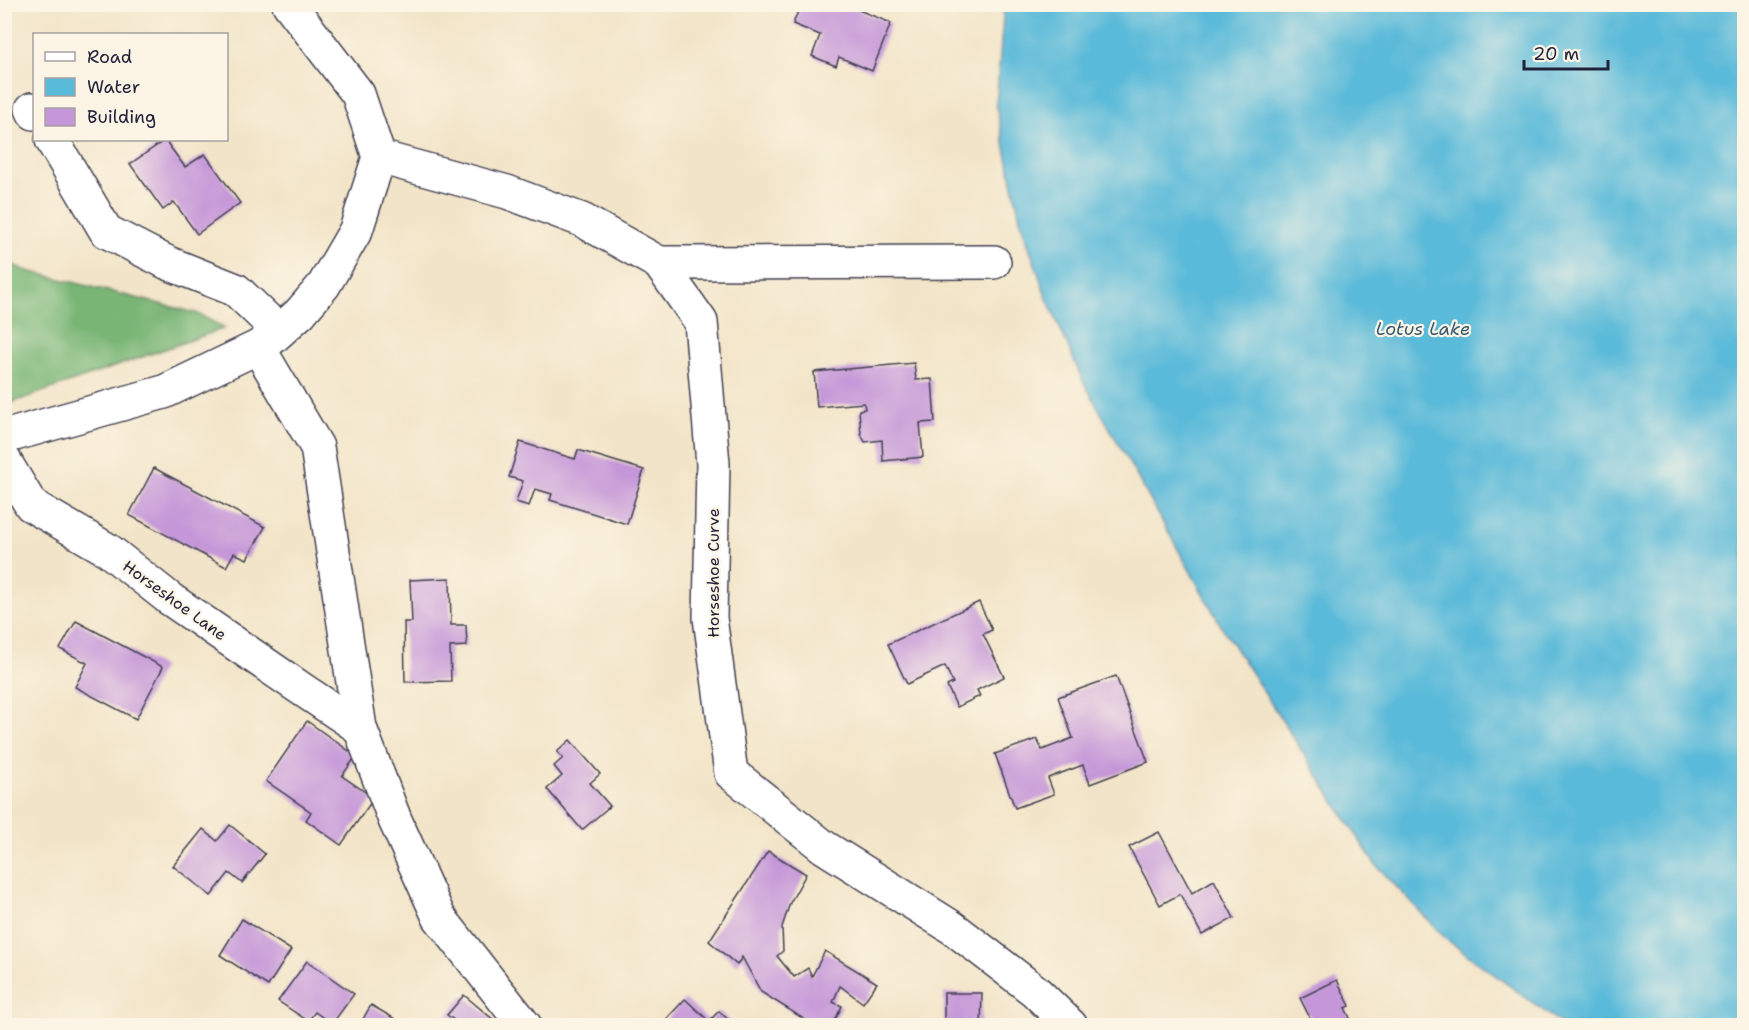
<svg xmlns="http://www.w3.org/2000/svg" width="1749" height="1030" viewBox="0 0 1749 1030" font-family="'Shantell Sans',sans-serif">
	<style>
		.forest { fill: #79b676; stroke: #4e6c58; stroke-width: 1.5 }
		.water { fill: #5abad9; stroke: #3e6e8a; stroke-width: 1.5 }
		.building { fill: #c597d8 }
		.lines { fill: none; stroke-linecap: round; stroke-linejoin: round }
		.minor-casing { stroke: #413f50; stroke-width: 36 }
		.tertiary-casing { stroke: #413f50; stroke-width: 36 }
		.minor { stroke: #fff; stroke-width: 33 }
		.tertiary { stroke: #fff; stroke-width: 33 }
		.labels { text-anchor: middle; stroke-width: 4.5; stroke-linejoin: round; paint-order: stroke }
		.street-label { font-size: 16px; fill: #22223b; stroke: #fcf5e5 }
		.water-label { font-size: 18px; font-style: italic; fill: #365772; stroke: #fcf5e5 }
	</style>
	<rect width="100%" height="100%" fill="#fcf5e5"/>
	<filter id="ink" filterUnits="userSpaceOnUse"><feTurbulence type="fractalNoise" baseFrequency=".0167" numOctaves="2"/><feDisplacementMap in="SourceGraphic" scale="12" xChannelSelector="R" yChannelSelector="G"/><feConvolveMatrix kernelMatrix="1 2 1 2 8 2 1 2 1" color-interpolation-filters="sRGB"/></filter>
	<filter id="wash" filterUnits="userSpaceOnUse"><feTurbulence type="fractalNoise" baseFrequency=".008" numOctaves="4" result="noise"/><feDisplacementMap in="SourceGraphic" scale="24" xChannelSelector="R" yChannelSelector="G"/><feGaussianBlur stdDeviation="1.35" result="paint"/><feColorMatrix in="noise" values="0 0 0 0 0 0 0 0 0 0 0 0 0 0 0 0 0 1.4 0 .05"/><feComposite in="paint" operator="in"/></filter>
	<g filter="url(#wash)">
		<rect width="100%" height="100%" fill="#f2e4c8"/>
		<polygon class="forest" points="5,261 24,270 196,313 225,328 5,405"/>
		<polygon class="water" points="1004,5 1744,5 1744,1025 1563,1025 1446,939 1375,864 1223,629 1083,381 1046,296 1021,223 996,106"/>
		<g id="blocks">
			<g class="building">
				<polygon points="801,4 852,4 851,7 891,23 872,71 839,57 836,66 812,56 820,35 793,24"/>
				<polygon points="165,140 185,167 205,154 240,203 197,234 174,202 163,210 130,164"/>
				<polygon points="914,363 916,380 932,379 935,422 920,423 923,457 883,461 882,440 865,442 861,434 859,410 865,409 864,403 817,407 814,372"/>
				<polygon points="520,442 575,459 578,450 644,470 627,524 550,500 552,494 535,489 529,506 516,502 523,481 509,477"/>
				<polygon points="154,468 265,527 247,559 234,553 226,567 129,515"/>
				<polygon points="450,578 451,625 466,625 467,646 450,647 451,681 405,682 404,622 412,622 410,580"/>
				<polygon points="979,602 992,630 983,634 1004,677 977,690 980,696 957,707 947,686 953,683 945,666 907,684 888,644"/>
				<polygon points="76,621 163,667 136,719 75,687 87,663 60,649"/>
				<polygon points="1116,676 1148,762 1090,784 1083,765 1048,778 1054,794 1015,808 995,754 1037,739 1042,750 1073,738 1058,697"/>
				<polygon points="307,721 356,756 342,776 374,798 341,845 306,820 311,812 266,781"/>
				<polygon points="570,740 600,774 590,783 610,806 582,830 547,789 562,776 554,766 563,758 557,752"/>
				<polygon points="230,825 265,854 242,883 229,873 211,896 173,866 203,829 217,841"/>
				<polygon points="1159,832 1192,893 1214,880 1234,918 1202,935 1180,894 1160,905 1129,847"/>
				<polygon points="768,851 806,874 790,903 782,927 783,951 777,956 794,977 808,968 812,976 825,951 877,983 863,1003 840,986 833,1002 842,1006 832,1026 815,1026 761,992 742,957 737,965 709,941"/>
				<polygon points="242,919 291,950 268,986 220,955"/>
				<polygon points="307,961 354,994 332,1024 315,1012 308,1021 278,1001"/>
				<polygon points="1337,980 1350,1006 1345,1008 1354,1026 1314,1026 1300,998"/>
				<polygon points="944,993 982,993 981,1026 944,1026"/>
				<polygon points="464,995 501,1026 452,1026 455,1021 447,1015"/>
				<polygon points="685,999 709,1021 719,1011 735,1026 660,1026"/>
				<polygon points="371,1005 407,1026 359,1026"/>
			</g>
		</g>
	</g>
	<g filter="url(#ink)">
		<use href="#blocks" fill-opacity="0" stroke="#413f50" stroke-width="1.5"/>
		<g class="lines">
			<defs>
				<g id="minor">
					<polyline points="32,109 34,113"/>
					<polyline points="52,140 106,231 168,263 236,290 279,331"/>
					<polyline points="379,157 507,192 582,220 659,263 701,322 713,464 710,618 731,773 824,847 953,928 1035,991 1071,1026"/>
					<polyline points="659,263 994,262"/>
					<polyline points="258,347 317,447 360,728 395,820 439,917 525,1026"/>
					<polyline points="4,460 31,505 108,550 170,599 303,690 360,728"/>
				</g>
				<polyline id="tertiary" points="4,437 164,392 258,347 272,338 300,313 324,285 356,230 379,157 358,94 289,4"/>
			</defs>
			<use href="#minor" class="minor-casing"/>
			<use href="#tertiary" class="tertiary-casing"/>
			<use href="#minor" class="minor"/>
			<use href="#tertiary" class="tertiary"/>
		</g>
	</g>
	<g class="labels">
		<g class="street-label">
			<text transform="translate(713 573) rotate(-90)" y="6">Horseshoe Curve</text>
			<text transform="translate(175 600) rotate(36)" y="6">Horseshoe Lane</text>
		</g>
		<g class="water-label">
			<text x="1423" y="335">Lotus Lake</text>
		</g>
	</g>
	<rect width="1749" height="1030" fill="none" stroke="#fcf5e5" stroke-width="24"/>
	<rect x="33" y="33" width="195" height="108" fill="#fcf5e5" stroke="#a5a1a1" stroke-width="1.5"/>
	<rect x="45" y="52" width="30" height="9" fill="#ffffff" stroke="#a5a1a1" stroke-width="1.5"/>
	<text x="87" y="63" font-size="18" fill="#22223b">Road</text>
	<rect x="45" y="78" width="30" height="18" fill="#5abad9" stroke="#a5a1a1" stroke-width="1.5"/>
	<text x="87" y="93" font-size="18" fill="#22223b">Water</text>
	<rect x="45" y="108" width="30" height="18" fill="#c597d8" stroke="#a5a1a1" stroke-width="1.5"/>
	<text x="87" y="123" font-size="18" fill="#22223b">Building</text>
	<path d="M1524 60v9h84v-9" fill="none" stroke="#22223b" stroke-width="3"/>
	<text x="1533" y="60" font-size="18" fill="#22223b" stroke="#fcf5e5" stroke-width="4.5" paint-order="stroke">20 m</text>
</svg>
